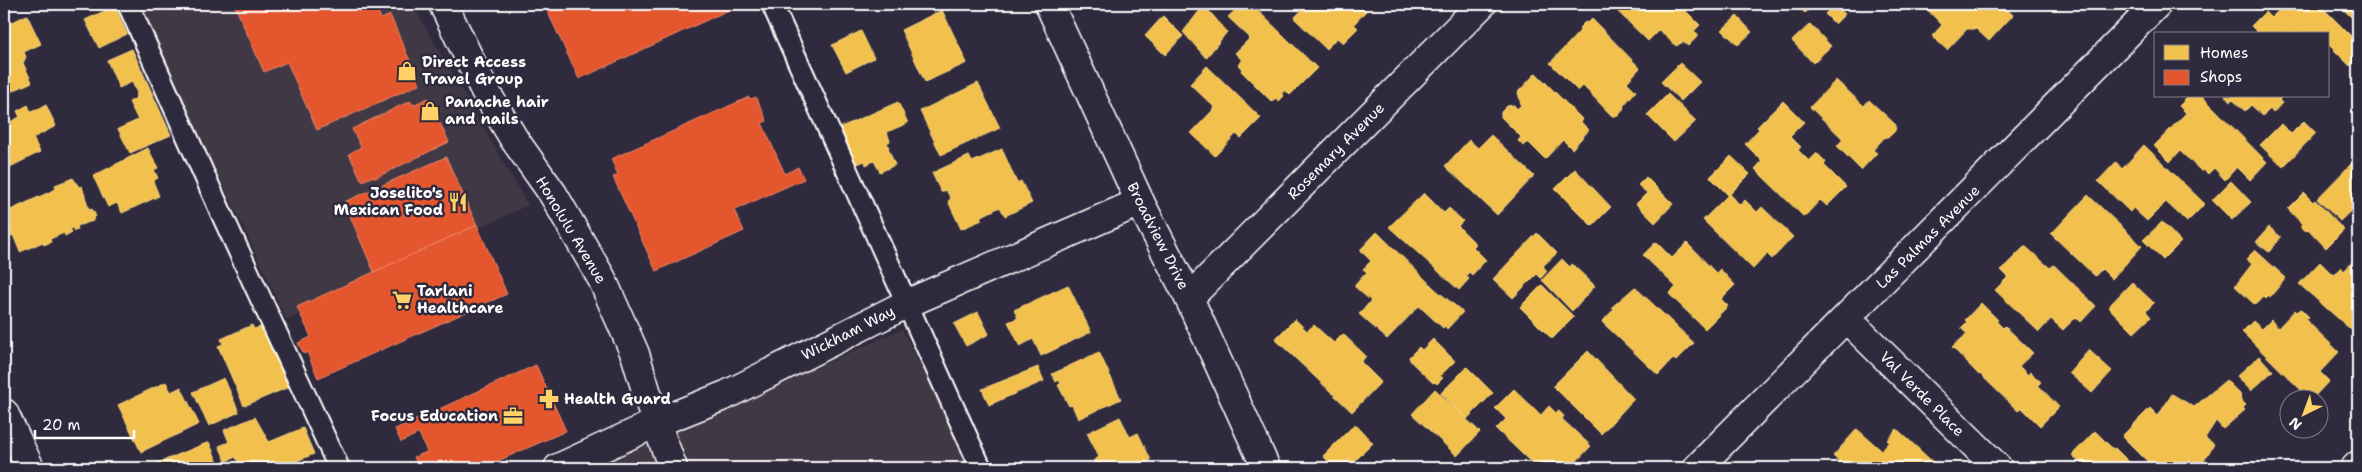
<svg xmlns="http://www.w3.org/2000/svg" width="2362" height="472" viewBox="0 0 2362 472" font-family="'Shantell Sans',sans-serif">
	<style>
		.built { fill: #413845 }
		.homes { fill: #f2c14e; stroke: #f6d483 }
		.shops { fill: #e4572e; stroke: #ec896d }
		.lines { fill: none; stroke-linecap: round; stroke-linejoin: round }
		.lane-casing { stroke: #fff; stroke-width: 24 }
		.street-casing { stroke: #fff; stroke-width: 31 }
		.secondary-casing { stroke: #fff; stroke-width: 31 }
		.lane { stroke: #2f2a3d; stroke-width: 20 }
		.street { stroke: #2f2a3d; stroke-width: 28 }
		.secondary { stroke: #2f2a3d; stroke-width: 28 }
		.labels { text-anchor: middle; stroke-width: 5; stroke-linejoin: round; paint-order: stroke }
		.poi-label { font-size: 15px; font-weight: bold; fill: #fff; stroke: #2f2a3d; text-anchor: start }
		.street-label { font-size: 15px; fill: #fff; stroke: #2f2a3d }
	</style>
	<rect width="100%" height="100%" fill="#2f2a3d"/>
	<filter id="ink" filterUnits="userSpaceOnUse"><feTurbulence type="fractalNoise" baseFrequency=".02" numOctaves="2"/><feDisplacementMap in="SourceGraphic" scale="10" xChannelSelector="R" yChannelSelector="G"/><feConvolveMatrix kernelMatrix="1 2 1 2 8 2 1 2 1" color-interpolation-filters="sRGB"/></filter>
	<g filter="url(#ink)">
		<g class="built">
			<polygon points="138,4 412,4 528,205 287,320"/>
			<polygon points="902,329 973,468 594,468"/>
		</g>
		<g class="homes">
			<polygon points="1242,4 1251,4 1317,68 1290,95 1285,90 1282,94 1284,96 1279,101 1276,98 1272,102 1241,71 1242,69 1238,65 1242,60 1235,53 1250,38 1228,17"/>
			<polygon points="1308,4 1359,4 1366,11 1354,24 1358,28 1343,43 1337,38 1326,49 1294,18"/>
			<polygon points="1610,4 1679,4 1700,25 1694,31 1699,35 1688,46 1683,42 1676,46 1659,30 1648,41"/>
			<polygon points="1795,4 1815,4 1805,13"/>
			<polygon points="1922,4 2001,4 2013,15 1989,41 1976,29 1967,29 1947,50 1932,36 1942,25"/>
			<polygon points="2285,4 2319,4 2358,43 2358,58 2350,66 2328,44 2328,34 2259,34 2251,26 2265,12 2271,18"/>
			<polygon points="2338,4 2358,4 2358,24"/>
			<polygon points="1204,5 1227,32 1206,58 1183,32"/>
			<polygon points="1834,5 1845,14 1835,24 1825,14"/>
			<polygon points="115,6 127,34 99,48 85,20"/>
			<polygon points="942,10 967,63 925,82 901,30"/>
			<polygon points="27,15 41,44 24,52 26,57 23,63 32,82 4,95 4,26"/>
			<polygon points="1163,16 1183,36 1165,55 1145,36"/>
			<polygon points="1737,16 1752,32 1738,45 1722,30"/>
			<polygon points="1592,19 1640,68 1627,82 1636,91 1624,105 1623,110 1618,116 1612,116 1583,86 1578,91 1550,63 1580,31 1579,28 1585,22 1588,23"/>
			<polygon points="1810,24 1831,46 1813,63 1792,41"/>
			<polygon points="861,31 874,58 846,72 832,45"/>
			<polygon points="132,49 171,135 130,153 118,129 138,120 129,102 135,99 137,93 132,82 119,88 107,60"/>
			<polygon points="1680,63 1700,82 1681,101 1661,82"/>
			<polygon points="1207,66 1261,118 1241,138 1236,134 1215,156 1191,133 1215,108 1190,84"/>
			<polygon points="1536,73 1583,120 1581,122 1589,130 1572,149 1563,140 1545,159 1528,142 1524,146 1518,141 1521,137 1501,117 1501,112 1507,106 1514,105 1517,109 1521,105 1518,92"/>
			<polygon points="1836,80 1864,106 1869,100 1896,125 1895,131 1890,136 1884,138 1873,150 1877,153 1861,170 1837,146 1843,139 1810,107"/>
			<polygon points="978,83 1000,128 941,155 920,111"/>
			<polygon points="1668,94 1696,121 1674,142 1647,115"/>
			<polygon points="2189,96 2202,96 2267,162 2250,180 2237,167 2225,180 2214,168 2208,174 2204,170 2202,172 2180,151 2170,162 2154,146 2186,113 2179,106"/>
			<polygon points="2225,96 2283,96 2279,100 2282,103 2273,113 2270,109 2263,116 2251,105 2245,111 2232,99 2230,102"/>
			<polygon points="1783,101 1804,122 1790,136 1801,147 1798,150 1809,161 1817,153 1826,162 1824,165 1846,187 1827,206 1820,200 1804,217 1755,169 1762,161 1745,144 1759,129 1757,127"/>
			<polygon points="898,102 908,123 887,132 890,141 887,143 889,148 888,148 895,165 880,172 874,161 866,165 865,161 855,165 839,128"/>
			<polygon points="28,105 31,112 46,105 56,126 33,138 40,152 4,170 4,125 20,117 17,111"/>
			<polygon points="2304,121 2316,133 2283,167 2260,145 2281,124 2291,134"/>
			<polygon points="1491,135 1534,176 1497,215 1445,166 1469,140 1478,148"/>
			<polygon points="2144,145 2205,204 2187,222 2166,202 2147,221 2133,208 2130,212 2098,181 2116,162 2122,169"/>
			<polygon points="148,148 158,168 154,170 158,178 153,181 159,196 122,213 117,203 108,207 93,176"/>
			<polygon points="1002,149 1017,183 1021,181 1032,203 1005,216 1000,207 980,217 982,220 961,229 948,201 951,199 946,190 941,192 932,173 969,156 972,162"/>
			<polygon points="1731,156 1750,174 1730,194 1740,205 1745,200 1757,212 1762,207 1793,237 1772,259 1767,254 1753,269 1703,220 1728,195 1710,177"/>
			<polygon points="2352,163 2358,169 2358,198 2354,202 2357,205 2340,221 2317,199"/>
			<polygon points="1575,169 1611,207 1592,226 1555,189"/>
			<polygon points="1646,177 1673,204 1655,223 1636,204 1647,193 1638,185"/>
			<polygon points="73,178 79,187 82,186 89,210 92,209 96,216 93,219 93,221 77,226 78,229 74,231 73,228 70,229 72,232 65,236 64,233 50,239 51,242 44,245 43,242 20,252 13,235 11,236 7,224 4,225 4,213 56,189 55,185"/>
			<polygon points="2231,181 2251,202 2232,220 2212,200"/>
			<polygon points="1424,193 1444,213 1449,208 1463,221 1458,226 1476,244 1473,247 1486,260 1472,275 1469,272 1466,276 1469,279 1459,290 1389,227"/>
			<polygon points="2304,193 2313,202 2315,200 2344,230 2326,248 2308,229 2306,231 2300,226 2302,224 2288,209"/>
			<polygon points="2088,195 2142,246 2112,279 2102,269 2095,276 2051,234"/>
			<polygon points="2162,222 2181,242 2163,260 2143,240"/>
			<polygon points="2269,227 2281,237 2269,252 2256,242"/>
			<polygon points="1377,232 1435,289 1463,312 1447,329 1445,326 1443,328 1419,306 1387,339 1359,314 1371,301 1354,286 1367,272 1363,269 1371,261 1360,250"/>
			<polygon points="1537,233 1557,253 1543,266 1547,271 1541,278 1537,274 1513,298 1493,279"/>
			<polygon points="1656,242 1672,258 1687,243 1716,273 1720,269 1735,285 1721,299 1728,306 1705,329 1669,294 1676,287 1643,255"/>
			<polygon points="2025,246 2050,268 2054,265 2096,306 2081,322 2076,317 2063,330 2051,319 2039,332 1995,290 2008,277 2001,270"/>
			<polygon points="2255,250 2286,278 2270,297 2269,295 2266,298 2264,296 2255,305 2235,286 2252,264 2246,259"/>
			<polygon points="1562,259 1570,267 1572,264 1595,286 1572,311 1542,280"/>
			<polygon points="2355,259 2358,263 2358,340 2355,337 2357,335 2299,284 2320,262 2333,275 2341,267 2344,271"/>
			<polygon points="2132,282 2154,303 2146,311 2151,317 2134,333 2108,307"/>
			<polygon points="1068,285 1091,332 1041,356 1033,339 1020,346 1008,322 1018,318 1014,310"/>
			<polygon points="1542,285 1574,317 1552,339 1520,307"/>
			<polygon points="1635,287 1694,343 1676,361 1673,359 1658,375 1602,322 1614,309 1612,307"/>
			<polygon points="1981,303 1998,320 1996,321 2003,328 2005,326 2033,353 2019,366 2028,375 2030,372 2041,382 2038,385 2059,407 2040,426 2021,407 2018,411 1980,374 1979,375 1952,347 1967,334 1961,328 1967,322 1965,320"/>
			<polygon points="2301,309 2309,317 2306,320 2339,352 2320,372 2329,381 2311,400 2242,332 2253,321 2262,329 2271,320 2278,328 2295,310 2297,312"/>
			<polygon points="978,312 989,334 966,346 954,324"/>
			<polygon points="1295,319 1307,331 1314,325 1334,343 1343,334 1366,356 1361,362 1381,382 1352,412 1275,339"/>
			<polygon points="252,325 254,329 263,326 289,387 244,406 218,346 223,344 221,339"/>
			<polygon points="1433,339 1455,361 1440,376 1443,378 1437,384 1435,382 1433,383 1411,362 1409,357 1419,347 1422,350"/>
			<polygon points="2089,350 2112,371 2092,393 2069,373"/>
			<polygon points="1588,351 1634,399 1601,434 1553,386"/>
			<polygon points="1099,352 1121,399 1078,419 1072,405 1069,406 1058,385 1061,384 1059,380 1056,382 1052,374"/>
			<polygon points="2259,356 2273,371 2251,391 2237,376"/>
			<polygon points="1038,367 1044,381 989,405 982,389"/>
			<polygon points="1467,367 1493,393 1467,419 1441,393"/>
			<polygon points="224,378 239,412 209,426 193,392"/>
			<polygon points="2226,380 2240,394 2241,400 2246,405 2243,408 2245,410 2223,429 2216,421 2205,438 2214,444 2201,466 2191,460 2183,468 2157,468 2150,462 2149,463 2122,436 2150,408 2158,416 2172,394 2194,407"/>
			<polygon points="166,382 171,392 181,387 199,424 141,452 118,405"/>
			<polygon points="1435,389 1480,432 1457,456 1412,414"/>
			<polygon points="1514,389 1541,415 1549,406 1556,413 1559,411 1564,416 1562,419 1591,446 1570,468 1537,468 1496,429 1506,419 1495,408"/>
			<polygon points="255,417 269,442 303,428 314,454 280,468 240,468 236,457 226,461 219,446 229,442 224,430"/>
			<polygon points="1120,417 1130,437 1138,433 1151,460 1135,468 1097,468 1093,461 1099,457 1087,433"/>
			<polygon points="1355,424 1373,443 1348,468 1335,468 1323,456"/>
			<polygon points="1857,429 1881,450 1889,442 1887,440 1897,429 1936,465 1932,468 1846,468 1833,456"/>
			<polygon points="2095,431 2113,449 2115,448 2135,468 2086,468 2072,455"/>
			<polygon points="209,442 219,465 214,467 148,467"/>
		</g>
		<g class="shops">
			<polygon points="234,4 287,4 288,6 293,4 375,4 381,19 390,15 420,84 317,130 287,62 264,72"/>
			<polygon points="544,4 731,4 733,8 579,79"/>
			<polygon points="749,97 751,99 756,97 767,121 762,123 785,174 798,167 804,179 734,210 744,231 656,271 613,177 618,175 611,159"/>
			<polygon points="428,98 449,142 375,178 374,176 362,181 349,154 361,147 352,129 410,101 413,105"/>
			<polygon points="446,157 477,225 374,272 344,202"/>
			<polygon points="477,225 507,294 318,378 307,352 304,354 298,343 311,337 297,307"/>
			<polygon points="536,365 566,431 482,468 434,468 431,460 418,466 414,457 427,452 419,433 401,442 395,429"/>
		</g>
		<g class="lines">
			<defs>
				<g id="lane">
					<polyline points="128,4 223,217 339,468"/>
					<polyline points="772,4 981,468"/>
				</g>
				<g id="street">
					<polyline points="1189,298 1482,4"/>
					<polyline points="1847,319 1998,468"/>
					<polyline points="4,413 30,468"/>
					<polyline points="558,468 656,423 726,395 906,304 1140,202"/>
					<polyline points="1697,468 2157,4"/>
					<polyline points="2355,468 2358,465"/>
				</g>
				<g id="secondary">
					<polyline points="443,4 484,89 514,139 553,194 602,279 635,354 656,423 673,468"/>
					<polyline points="1049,4 1140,202 1189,298 1266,468"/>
				</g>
			</defs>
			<use href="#lane" class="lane-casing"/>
			<use href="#street" class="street-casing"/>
			<use href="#secondary" class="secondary-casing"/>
			<use href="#lane" class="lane"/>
			<use href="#street" class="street"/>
			<use href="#secondary" class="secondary"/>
		</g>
	</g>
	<defs>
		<symbol id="shop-bare" viewBox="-9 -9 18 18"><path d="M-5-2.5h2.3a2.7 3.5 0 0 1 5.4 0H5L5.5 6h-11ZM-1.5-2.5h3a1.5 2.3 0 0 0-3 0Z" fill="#ffd166" stroke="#2f2a3d" stroke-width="2.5" paint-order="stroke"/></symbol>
		<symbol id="restaurant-bare" viewBox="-9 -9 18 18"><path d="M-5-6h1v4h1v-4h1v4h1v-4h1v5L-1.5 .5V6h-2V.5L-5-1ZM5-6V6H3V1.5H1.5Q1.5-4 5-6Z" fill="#ffd166" stroke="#2f2a3d" stroke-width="2.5" paint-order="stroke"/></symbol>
		<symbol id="supermarket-bare" viewBox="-9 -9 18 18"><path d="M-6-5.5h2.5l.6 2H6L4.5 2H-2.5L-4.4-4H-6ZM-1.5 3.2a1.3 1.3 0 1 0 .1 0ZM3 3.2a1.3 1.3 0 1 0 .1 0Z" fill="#ffd166" stroke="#2f2a3d" stroke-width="2.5" paint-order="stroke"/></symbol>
		<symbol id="pharmacy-bare" viewBox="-9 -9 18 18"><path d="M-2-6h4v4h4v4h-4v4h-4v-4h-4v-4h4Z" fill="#ffd166" stroke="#2f2a3d" stroke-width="2.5" paint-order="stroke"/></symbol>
		<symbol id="office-bare" viewBox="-9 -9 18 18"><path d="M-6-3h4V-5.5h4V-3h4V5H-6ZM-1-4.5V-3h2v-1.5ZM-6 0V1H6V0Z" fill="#ffd166" stroke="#2f2a3d" stroke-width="2.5" paint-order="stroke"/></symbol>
	</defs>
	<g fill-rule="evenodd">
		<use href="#shop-bare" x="393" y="57" width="28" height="28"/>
		<use href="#shop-bare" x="416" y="97" width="28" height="28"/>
		<use href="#restaurant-bare" x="444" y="188" width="28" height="28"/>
		<use href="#supermarket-bare" x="388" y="286" width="28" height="28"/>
		<use href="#pharmacy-bare" x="535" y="385" width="28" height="28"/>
		<use href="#office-bare" x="499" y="402" width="28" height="28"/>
	</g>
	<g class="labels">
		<g class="poi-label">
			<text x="422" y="67">Direct Access<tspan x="422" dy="17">Travel Group</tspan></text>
			<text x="445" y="107">Panache hair<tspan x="445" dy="17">and nails</tspan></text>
			<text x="443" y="198" text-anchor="end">Joselito's<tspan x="443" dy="17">Mexican Food</tspan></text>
			<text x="417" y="296">Tarlani<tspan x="417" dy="17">Healthcare</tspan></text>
			<text x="564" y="404">Health Guard</text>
			<text x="498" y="421" text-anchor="end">Focus Education</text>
		</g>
		<g class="street-label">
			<text transform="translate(1336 151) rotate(-45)" y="5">Rosemary Avenue</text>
			<text transform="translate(571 230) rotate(59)" y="5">Honolulu Avenue</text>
			<text transform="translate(1158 236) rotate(63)" y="5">Broadview Drive</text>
			<text transform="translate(1928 237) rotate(-45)" y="5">Las Palmas Avenue</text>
			<text transform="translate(848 333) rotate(-27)" y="5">Wickham Way</text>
			<text transform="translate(1922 394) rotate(45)" y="5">Val Verde Place</text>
		</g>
	</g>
	<rect width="2362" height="472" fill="none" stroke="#2f2a3d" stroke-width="20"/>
	<rect x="10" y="10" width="2342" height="452" fill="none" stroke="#fff" stroke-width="2" filter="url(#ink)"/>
	<rect x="2154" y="32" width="175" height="65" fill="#2f2a3d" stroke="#827f8b"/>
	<rect x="2164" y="45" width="25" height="15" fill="#f2c14e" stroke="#827f8b"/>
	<text x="2200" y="58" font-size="15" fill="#ffffff">Homes</text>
	<rect x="2164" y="70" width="25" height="15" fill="#e4572e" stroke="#827f8b"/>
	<text x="2200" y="82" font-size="15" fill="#ffffff">Shops</text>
	<g transform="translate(2304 414) rotate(222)"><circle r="24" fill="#2f2a3d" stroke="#827f8b"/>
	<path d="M0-4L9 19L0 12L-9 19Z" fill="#ffd166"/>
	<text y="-8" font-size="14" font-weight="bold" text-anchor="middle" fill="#ffffff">N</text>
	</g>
	<path d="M35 430v8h99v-8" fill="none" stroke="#ffffff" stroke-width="2.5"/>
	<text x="42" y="430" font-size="15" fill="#ffffff" stroke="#2f2a3d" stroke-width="4" paint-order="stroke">20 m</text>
</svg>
